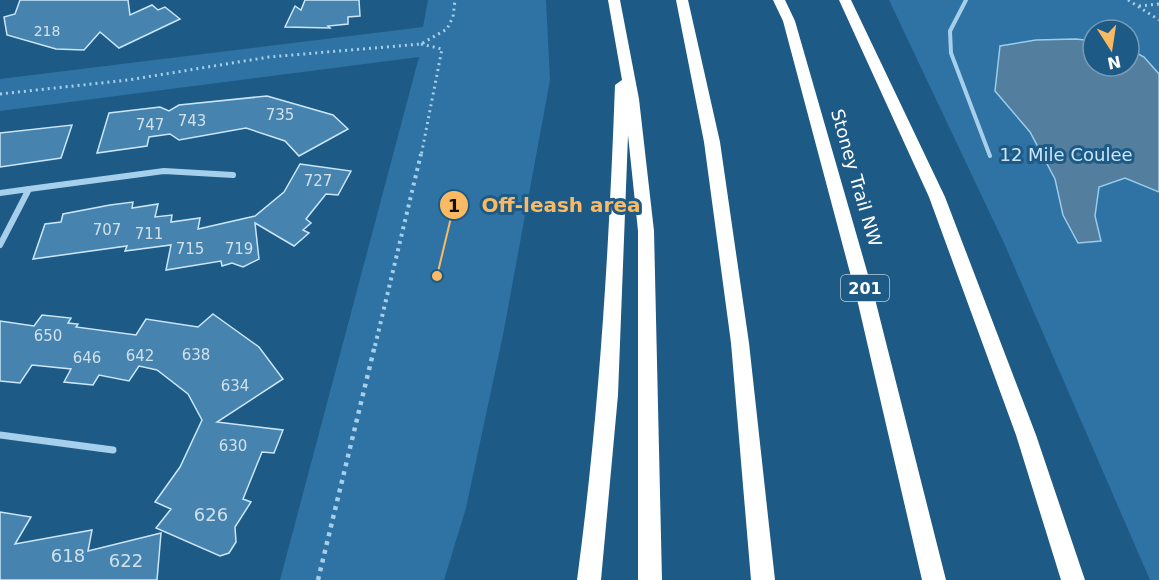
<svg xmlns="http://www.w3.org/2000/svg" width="1159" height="580" viewBox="0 0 1159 580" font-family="'DejaVu Sans',sans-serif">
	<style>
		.green { fill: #2e73a3; fill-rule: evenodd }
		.water { fill: #537e9d; stroke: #99ccec; stroke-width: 1.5 }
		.building { fill: #4684af; stroke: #cbe6f8; stroke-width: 1.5 }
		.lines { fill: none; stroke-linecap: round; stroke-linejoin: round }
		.path-far2 { stroke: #a6cfeb; stroke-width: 3; stroke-dasharray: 2 4; stroke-linecap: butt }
		.path-far1 { stroke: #a6cfeb; stroke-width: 4; stroke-dasharray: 3 4.5; stroke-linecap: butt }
		.path { stroke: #a6cfeb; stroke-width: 4.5; stroke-dasharray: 4 5; stroke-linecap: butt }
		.service { stroke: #a6cfeb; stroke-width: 4 }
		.minor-far1 { stroke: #a6cfeb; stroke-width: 6 }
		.minor { stroke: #a6cfeb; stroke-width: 7 }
		.motorway { fill: #fff; fill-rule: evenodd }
		.labels { text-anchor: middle; stroke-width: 6; stroke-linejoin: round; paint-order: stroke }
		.far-number-label { font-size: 14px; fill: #d1e0eb }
		.number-label { font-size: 15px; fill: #d1e0eb }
		.shield { fill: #1d5a86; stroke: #bbcedb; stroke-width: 1.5 }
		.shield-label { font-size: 16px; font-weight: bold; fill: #fff }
		.park-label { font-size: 18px; fill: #cbe6f8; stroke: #1d5a86 }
		.street-label { font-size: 18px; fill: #fff; stroke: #1d5a86 }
		.near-number-label { font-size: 18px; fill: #d1e0eb }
		.leader { fill: none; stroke: #faba64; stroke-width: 2 }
		.callout-dot { fill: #faba64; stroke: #1d5a86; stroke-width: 2 }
		.mark-label { font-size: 18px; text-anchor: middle; font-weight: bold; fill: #111 }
		.callout-label { font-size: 20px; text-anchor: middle; font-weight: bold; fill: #faba64; stroke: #1d5a86; stroke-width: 6; stroke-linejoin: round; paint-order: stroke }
	</style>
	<rect width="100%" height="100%" fill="#1d5a86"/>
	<g class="green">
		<polygon points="428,0 546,0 550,80 503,335 466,508 444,580 280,580 419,57 0,111 0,79 423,27"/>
		<path d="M889,0h270v580h-9l-146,-337zM1093,30h36v36h-36z"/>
	</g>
	<polygon class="water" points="1076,39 1093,41 1093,66 1129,66 1129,49 1144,57 1159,74 1159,192 1125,178 1099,187 1095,216 1101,241 1078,243 1063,215 1055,179 1030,132 995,91 1000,46 1036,40"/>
	<g class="building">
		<polygon points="20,0 128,0 130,15 152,5 158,10 165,7 180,19 119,48 100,32 84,50 56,49 7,35 4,17 15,14"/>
		<polygon points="305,0 359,0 360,16 348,17 348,24 328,26 330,28 285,27 295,6 301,10"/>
		<polygon points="267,96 333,115 348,129 299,156 285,141 246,128 179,140 170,134 149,137 147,146 97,153 109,113 160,107 169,111 179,105"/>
		<polygon points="72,125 61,158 0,167 0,133"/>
		<polygon points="300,164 351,171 338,195 326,194 306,219 311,223 303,230 309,233 294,246 255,223 259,259 243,267 232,263 222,266 221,261 166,270 171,245 125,251 127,246 33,259 45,224 61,222 63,214 110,205 133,202 132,208 158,204 155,217 172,215 171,222 200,218 198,229 255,216 284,192"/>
		<polygon points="213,314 259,347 283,379 217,422 283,430 274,453 262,452 243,499 251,502 235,527 236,542 229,553 220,556 156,528 171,509 155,502 180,467 202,420 188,394 157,370 139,366 129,381 99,375 93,385 64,382 71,369 32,365 20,383 0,381 0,321 34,326 42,315 71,318 68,323 78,324 76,327 136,335 146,319 198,327"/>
		<polygon points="0,512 31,517 15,544 92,530 88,551 161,533 157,580 0,580"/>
	</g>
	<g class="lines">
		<g class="path-far2">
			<polyline points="1128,0 1159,20"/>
			<polyline points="1139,6 1159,4"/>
			<polyline points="421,44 442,49 421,156"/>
			<polyline points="0,94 128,80 269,57 421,44 447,29 453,17 455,0"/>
		</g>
		<polyline class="path-far1" points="375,346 421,154"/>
		<polyline class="path" points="318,580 375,345"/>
		<polyline class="service" points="966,0 950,31 951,53 990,156"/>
		<g class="minor-far1">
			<polyline points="29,189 164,171 233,175"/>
			<polyline points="0,193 29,189 0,245"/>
		</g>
		<polyline class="minor" points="0,435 113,450"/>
		<g class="motorway">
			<path d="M608,0h12l19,99 15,132 8,349h-24v-349l-10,-96 -10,260 -17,185h-24c22,-164 32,-329 38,-495l7,-5z"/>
			<polygon points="676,0 688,0 720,142 749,343 775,580 751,580 731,343 704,142"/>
			<polygon points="773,0 785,0 795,21 875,299 946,580 922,580 857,299 783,21"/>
			<polygon points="839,0 851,0 945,197 1036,435 1085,580 1061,580 1016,435 929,197"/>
		</g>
	</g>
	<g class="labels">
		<g class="far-number-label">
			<text x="47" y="36">218</text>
		</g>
		<g class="number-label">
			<text x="280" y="120">735</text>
			<text x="192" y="126">743</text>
			<text x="150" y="130">747</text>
			<text x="318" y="186">727</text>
			<text x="107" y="235">707</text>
			<text x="149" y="239">711</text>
			<text x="190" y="254">715</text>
			<text x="239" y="254">719</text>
			<text x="48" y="341">650</text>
			<text x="196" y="360">638</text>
			<text x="140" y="361">642</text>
			<text x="87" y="363">646</text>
			<text x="235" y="391">634</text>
			<text x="233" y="451">630</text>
		</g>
		<rect class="shield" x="841" y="275" width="48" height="26" rx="4.5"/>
		<g class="shield-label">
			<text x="865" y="294">201</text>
		</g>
		<g class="park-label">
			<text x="1066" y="161">12 Mile Coulee</text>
		</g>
		<g class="street-label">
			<text transform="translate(856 178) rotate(74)" y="6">Stoney Trail NW</text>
		</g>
		<g class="near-number-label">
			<text x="211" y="521">626</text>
			<text x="68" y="562">618</text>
			<text x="126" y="567">622</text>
		</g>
	</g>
	<path class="leader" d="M437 276L454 205"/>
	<g class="callout-dot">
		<circle cx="437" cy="276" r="6"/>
		<circle cx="454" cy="205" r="15"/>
	</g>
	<g class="mark-label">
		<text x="454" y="212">1</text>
	</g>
	<g class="callout-label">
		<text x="561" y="212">Off-leash area</text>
	</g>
	<g transform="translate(1111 48) rotate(168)"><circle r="28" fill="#1d5a86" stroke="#779cb6" stroke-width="1.5"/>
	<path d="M0-4.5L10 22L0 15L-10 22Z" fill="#faba64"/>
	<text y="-9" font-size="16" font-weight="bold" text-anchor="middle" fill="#ffffff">N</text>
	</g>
</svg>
